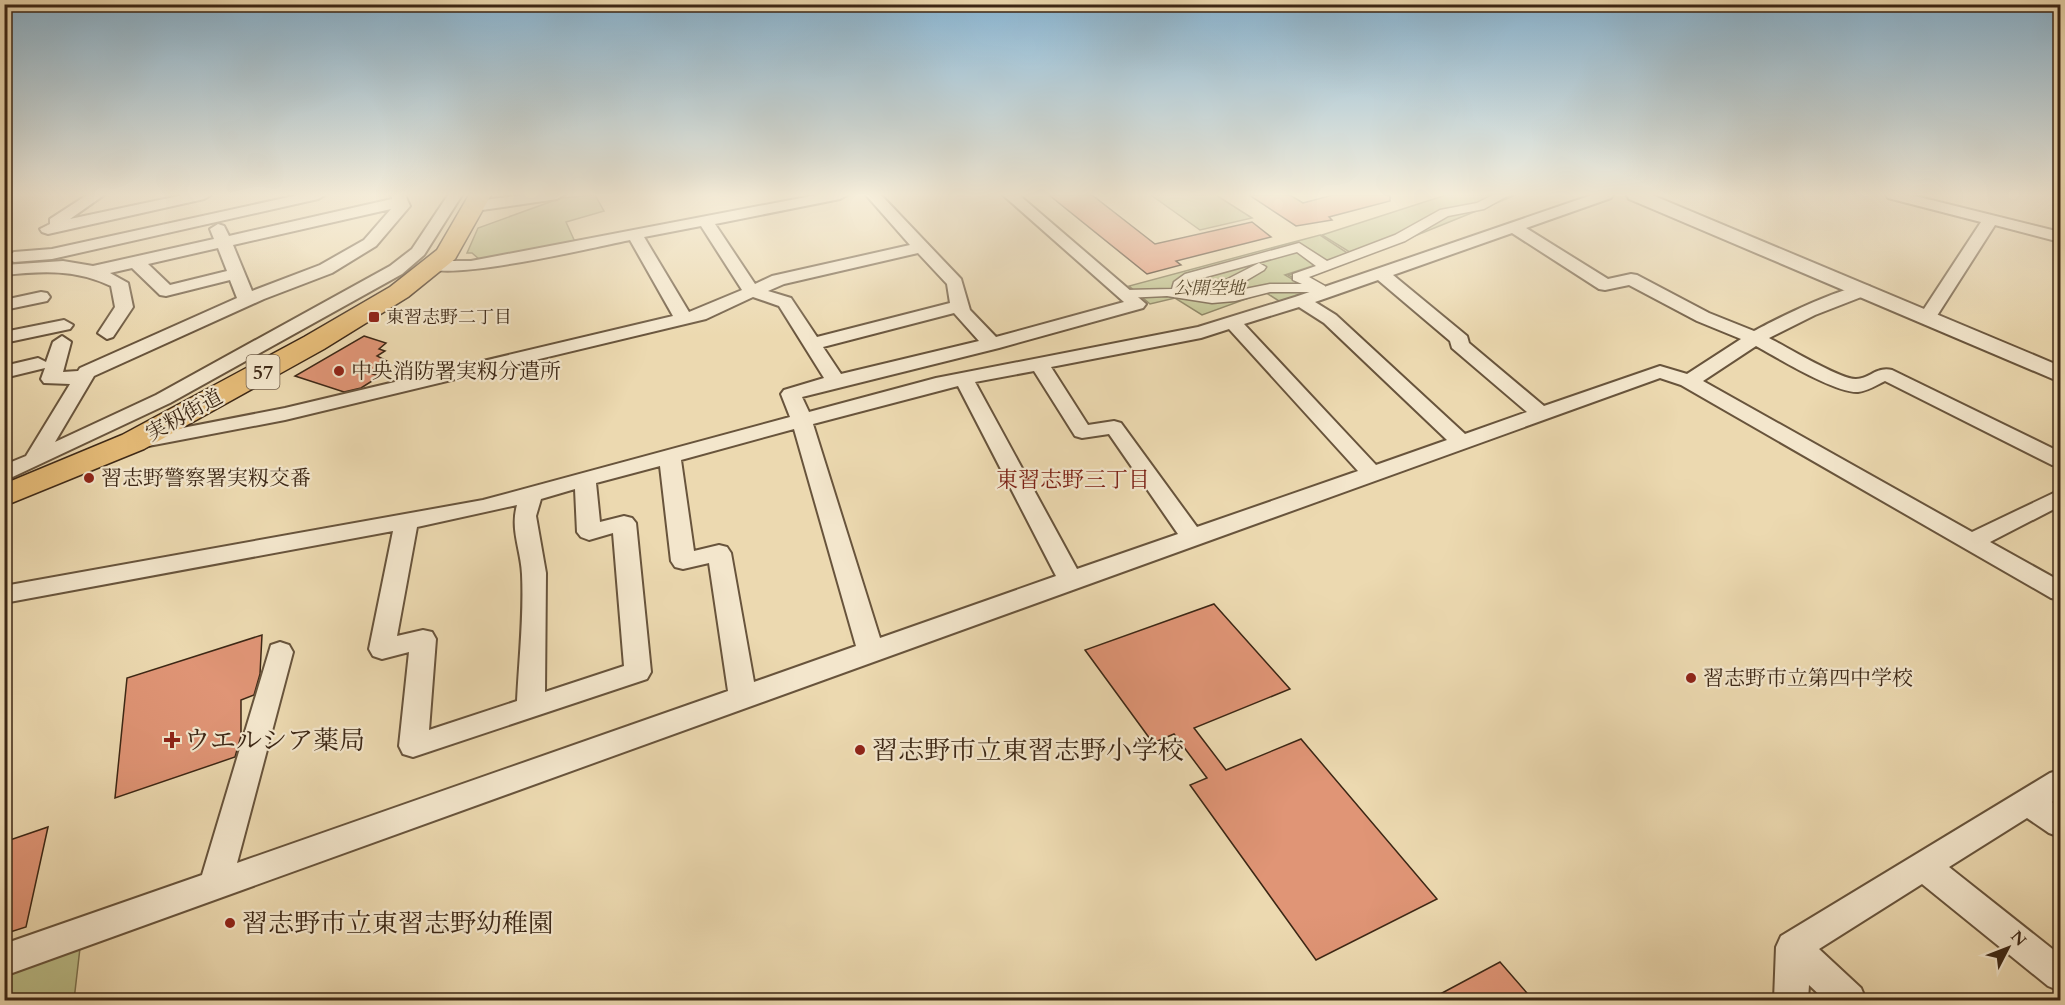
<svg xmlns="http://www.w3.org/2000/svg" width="2065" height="1005" viewBox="0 0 2065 1005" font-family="Cardo,'Noto Serif JP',serif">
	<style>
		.green { fill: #bbbe89; stroke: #7c724f; stroke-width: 1.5 }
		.building { fill: #e09576; stroke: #3c2715; stroke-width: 1.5 }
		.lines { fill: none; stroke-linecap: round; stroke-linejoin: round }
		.pedestrian-casing { stroke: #68543c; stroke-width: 3 }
		.minor-casing { stroke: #68543c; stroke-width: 4 }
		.tertiary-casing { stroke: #68543c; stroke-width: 4 }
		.primary-casing { stroke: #3c2715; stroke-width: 3 }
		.pedestrian { fill: #f3e6cc; fill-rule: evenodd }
		.minor { fill: #f3e6cc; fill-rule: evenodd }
		.tertiary { fill: #f3e6cc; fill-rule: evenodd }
		.primary { fill: #e6bc78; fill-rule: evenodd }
		.poi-dot { fill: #8f2418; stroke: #f3e6cc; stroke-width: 2 }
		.labels { text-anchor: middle; stroke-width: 4.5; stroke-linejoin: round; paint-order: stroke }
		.far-park-label { font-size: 18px; font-style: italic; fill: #5c4d32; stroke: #f3e6cc }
		.far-poi-label { font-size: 18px; fill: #3c2715; stroke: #f3e6cc; text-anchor: start }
		.shield { fill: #f3e6cc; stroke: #73604c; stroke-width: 1.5 }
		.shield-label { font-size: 20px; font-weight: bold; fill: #3c2715 }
		.poi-label { font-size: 21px; fill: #3c2715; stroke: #f3e6cc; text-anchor: start }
		.street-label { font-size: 21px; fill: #3c2715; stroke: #f3e6cc }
		.neighbourhood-label { font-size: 22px; fill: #7a1f14; stroke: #f3e6cc }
		.near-poi-label { font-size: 26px; fill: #3c2715; stroke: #f3e6cc; text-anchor: start }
	</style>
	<rect width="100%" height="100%" fill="#ecd9b0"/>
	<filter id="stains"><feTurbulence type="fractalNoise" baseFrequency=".00333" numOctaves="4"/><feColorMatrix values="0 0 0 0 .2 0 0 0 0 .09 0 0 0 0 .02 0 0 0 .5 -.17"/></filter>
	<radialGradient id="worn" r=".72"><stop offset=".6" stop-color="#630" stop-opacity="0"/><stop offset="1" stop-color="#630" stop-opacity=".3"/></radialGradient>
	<g class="green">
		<polygon points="595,195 604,211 566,222 575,242 479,259 472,253 467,253 478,228 561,198"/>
		<polygon points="1151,195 1216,195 1252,218 1200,230"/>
		<polygon points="1446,195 1516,195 1370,254 1307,277 1318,292 1288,275 1353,254 1322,235"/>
		<polygon points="1320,235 1349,254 1285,275 1315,292 1282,303 1265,292 1202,315 1175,298 1150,304 1129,286"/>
		<polygon points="80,948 74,1000 5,1000 4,975"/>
	</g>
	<g class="building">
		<polygon points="1049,195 1092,195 1155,244 1252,222 1271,237 1176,261 1181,265 1147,274"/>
		<polygon points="1249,195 1290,195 1303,203 1333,195 1390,195 1390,201 1329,217 1332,220 1296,226"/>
		<polygon points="364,336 386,343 379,349 385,351 377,356 387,361 369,373 380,376 361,388 344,392 295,376"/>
		<polygon points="1214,604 1290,689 1194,728 1226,770 1301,739 1437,899 1316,960 1190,785 1207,778 1174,734 1153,743 1085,650"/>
		<polygon points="262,635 260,674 254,695 241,700 241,736 235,757 115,798 127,678"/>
		<polygon points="48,827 26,927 4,934 4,842"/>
		<polygon points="1500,962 1533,1000 1429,1000"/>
	</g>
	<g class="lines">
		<defs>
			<path id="pedestrian" d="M1493,195h16l-25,14 -36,7 -43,25 -96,36 16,9v6h-55l-35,9 -23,2 -45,-7 -42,2 -7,-4 7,-4 47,-1 2,-7 11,-8 114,-31 28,18 68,-26 45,-25 37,-7zM1297,252l19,14 -23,8v6l9,4h-32l-45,9 39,-23 2,-3 -7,-4 -41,21 -10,11 -21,-4 -1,-5 9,-6z"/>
			<g id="minor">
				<polygon points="87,195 104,195 70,219 183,195 211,195 204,199 48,234 42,232 40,229 50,224 50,219"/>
				<polygon points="298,195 325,195 318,199 52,259 14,262 6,257 14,252 52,249"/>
				<path d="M391,195h14l5,11 -34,40 -44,27 -68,26 -170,77 -39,66 101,-47 234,-129 22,-17 36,-54h14l-38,60 -22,19 -232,129 -166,78v-16l22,-9 44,-72 -26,-1 -3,-4 4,-11 -41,10v-12l34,-8 8,4 7,-20 9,-6 9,6 -8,30 15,-1 2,-3 157,-70 -7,-18 -64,16 -6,-1 -28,-27 -22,5 18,10 5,24 -20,30 -6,2 -9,-6 17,-26 -4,-21c-36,-17 -68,-15 -107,-11v-10l59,-4 30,5 121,-27 -4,-10 8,-5 6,2 5,10 163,-37zM391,209l-27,31 -44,25 -68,26 -19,-46zM218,248l9,23 -57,14 -22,-21z"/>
				<polygon points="523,195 564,195 557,199 475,211 467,206 475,201"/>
				<path d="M817,195h30l-7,4 -125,25 40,60 17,-8 138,-31 -44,-50h15l80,84 9,31 26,27 128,-35 -121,-107h16l127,109 -3,4 -144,40 -197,49 7,15 127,-34 262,-51 97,-30 297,-102h21l-2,3 -85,30 82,51 23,-5 6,1 72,38 45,18c20,-11 96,-49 115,-45l3,4 -3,4 -54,21 -46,23c16,8 72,42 87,41 13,0 21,-13 36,-9l168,82v14l-8,-1 -167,-84c-8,4 -18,10 -27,11 -23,1 -80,-34 -102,-46l-53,35 269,151 88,-42v16l-70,36 70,39v19l-9,-2 -370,-213 -21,-7 -1656,598v-32l198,-69 69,-230 9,-3 9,3 4,7 -56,211 491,-172 -19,-128 -26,6 -8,-2 -4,-6 -11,-95 -64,17 4,39 24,-6 8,2 4,5 15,149 -4,7 -234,78 -10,-3 -4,-8 10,-94 -27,7 -9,-3 -4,-7 24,-118 -389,72v-17l479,-86 307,-83 -9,-23 3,-4 40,-12 -45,-72 -26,-9 -47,22 -421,101 -147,28 -7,-2 -4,-4 4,-4 154,-30 388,-92 -43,-76c-29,6 -191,44 -205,26l8,-5h38zM701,226l41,64 -53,22 -45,-75zM1512,233l87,56 6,1 24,-5 68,36 44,18 -54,35 -27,-8 -116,40 -75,-63 -2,-7 -74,-61zM918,253l29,31 3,19 -133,34 -26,-39 -23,-7 16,-7zM1378,280l72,61 2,7 75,64 -62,22 -129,-119 -21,-13zM1299,307l25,16 123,117 -71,25 -132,-141zM954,313l25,28 -138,33 -18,-27zM1229,329l129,142 -161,56 -76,-104 -7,-2 -26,4 -37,-58 150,-29zM1034,371l41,65 7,2 27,-4 69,100 -101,35 -102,-187zM958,386l98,190 -176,62 -67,-214zM794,429l62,217 -102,36 -23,-129 -4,-6 -8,-2 -25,6 -13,-91zM575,489l2,43 4,5 8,3 24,-7 11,133 -79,26 1,-119 -10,-57 5,-17zM517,505c-7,25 4,45 5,69 2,42 -3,85 -5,127l-88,29 7,-91 -4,-7 -9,-2 -26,6 20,-109z"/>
				<polygon points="1886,195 1911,195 2060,232 2060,242 1995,225 1933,322 1921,322 1918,318 1981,222 1888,198"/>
				<polygon points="41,292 47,293 50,297 47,301 4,310 4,300"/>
				<polygon points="64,320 73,325 70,329 4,343 4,332"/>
				<polygon points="2060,770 2060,797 2052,802 2060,808 2060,837 2049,833 2027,818 1949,867 2060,955 2060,991 2048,986 1922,884 1819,949 1861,988 1866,1000 1825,1000 1809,985 1808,1000 1774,1000 1776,947 1781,936 2050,773"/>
			</g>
			<polygon id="tertiary" points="1627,195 1652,195 2060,366 2060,382 1629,199"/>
			<polygon id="primary" points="469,195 491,195 455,259 408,297 324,349 144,449 4,506 4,484 122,435 304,337 390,287 437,250"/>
		</defs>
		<use href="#pedestrian" class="pedestrian-casing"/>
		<use href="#minor" class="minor-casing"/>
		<use href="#tertiary" class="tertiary-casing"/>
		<use href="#primary" class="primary-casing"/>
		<use href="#pedestrian" class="pedestrian"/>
		<use href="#minor" class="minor"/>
		<use href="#tertiary" class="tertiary"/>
		<use href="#primary" class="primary"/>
	</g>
	<linearGradient id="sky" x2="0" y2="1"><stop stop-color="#89b6d4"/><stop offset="0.58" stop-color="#f6eedb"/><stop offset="1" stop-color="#f6eedb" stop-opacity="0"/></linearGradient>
	<rect width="2065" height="336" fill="url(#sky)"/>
	<g class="poi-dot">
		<rect x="368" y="311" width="12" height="12" rx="3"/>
		<circle cx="339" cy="371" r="6"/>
		<circle cx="89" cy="478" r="6"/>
		<circle cx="1691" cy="678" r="6"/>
		<path d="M169 731h6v6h6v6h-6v6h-6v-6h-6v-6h6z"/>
		<circle cx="860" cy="750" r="6"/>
		<circle cx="230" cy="923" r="6"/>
	</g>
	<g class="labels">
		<g class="far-park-label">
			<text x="1209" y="294">公開空地</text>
		</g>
		<g class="far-poi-label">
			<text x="386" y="323">東習志野二丁目</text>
		</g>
		<rect class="shield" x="246.5" y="355" width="33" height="34" rx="4.5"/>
		<g class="shield-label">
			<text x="263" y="379">57</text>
		</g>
		<g class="poi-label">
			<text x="351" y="378">中央消防署実籾分遣所</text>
			<text x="101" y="485">習志野警察署実籾交番</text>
			<text x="1703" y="685">習志野市立第四中学校</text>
		</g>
		<g class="street-label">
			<text transform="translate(184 415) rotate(-29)" y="7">実籾街道</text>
		</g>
		<g class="neighbourhood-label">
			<text x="1073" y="487">東習志野三丁目</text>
		</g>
		<g class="near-poi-label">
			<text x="184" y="749">ウエルシア薬局</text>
			<text x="872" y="759">習志野市立東習志野小学校</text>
			<text x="242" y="932">習志野市立東習志野幼稚園</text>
		</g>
	</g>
	<rect width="2065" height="1005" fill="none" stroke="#ecd9b0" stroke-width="24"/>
	<rect x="6" y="6" width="2053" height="993" fill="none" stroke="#3c2715" stroke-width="3"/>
	<rect x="12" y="12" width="2041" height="981" fill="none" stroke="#3c2715" stroke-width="1.5"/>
	<g transform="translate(2008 948) rotate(48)" stroke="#f3e6cc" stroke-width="4.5" paint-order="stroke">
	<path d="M0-4.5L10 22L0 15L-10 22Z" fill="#3c2715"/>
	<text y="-9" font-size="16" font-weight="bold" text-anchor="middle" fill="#3c2715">N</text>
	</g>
	<rect width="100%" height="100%" filter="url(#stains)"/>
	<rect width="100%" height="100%" fill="url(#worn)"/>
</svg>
